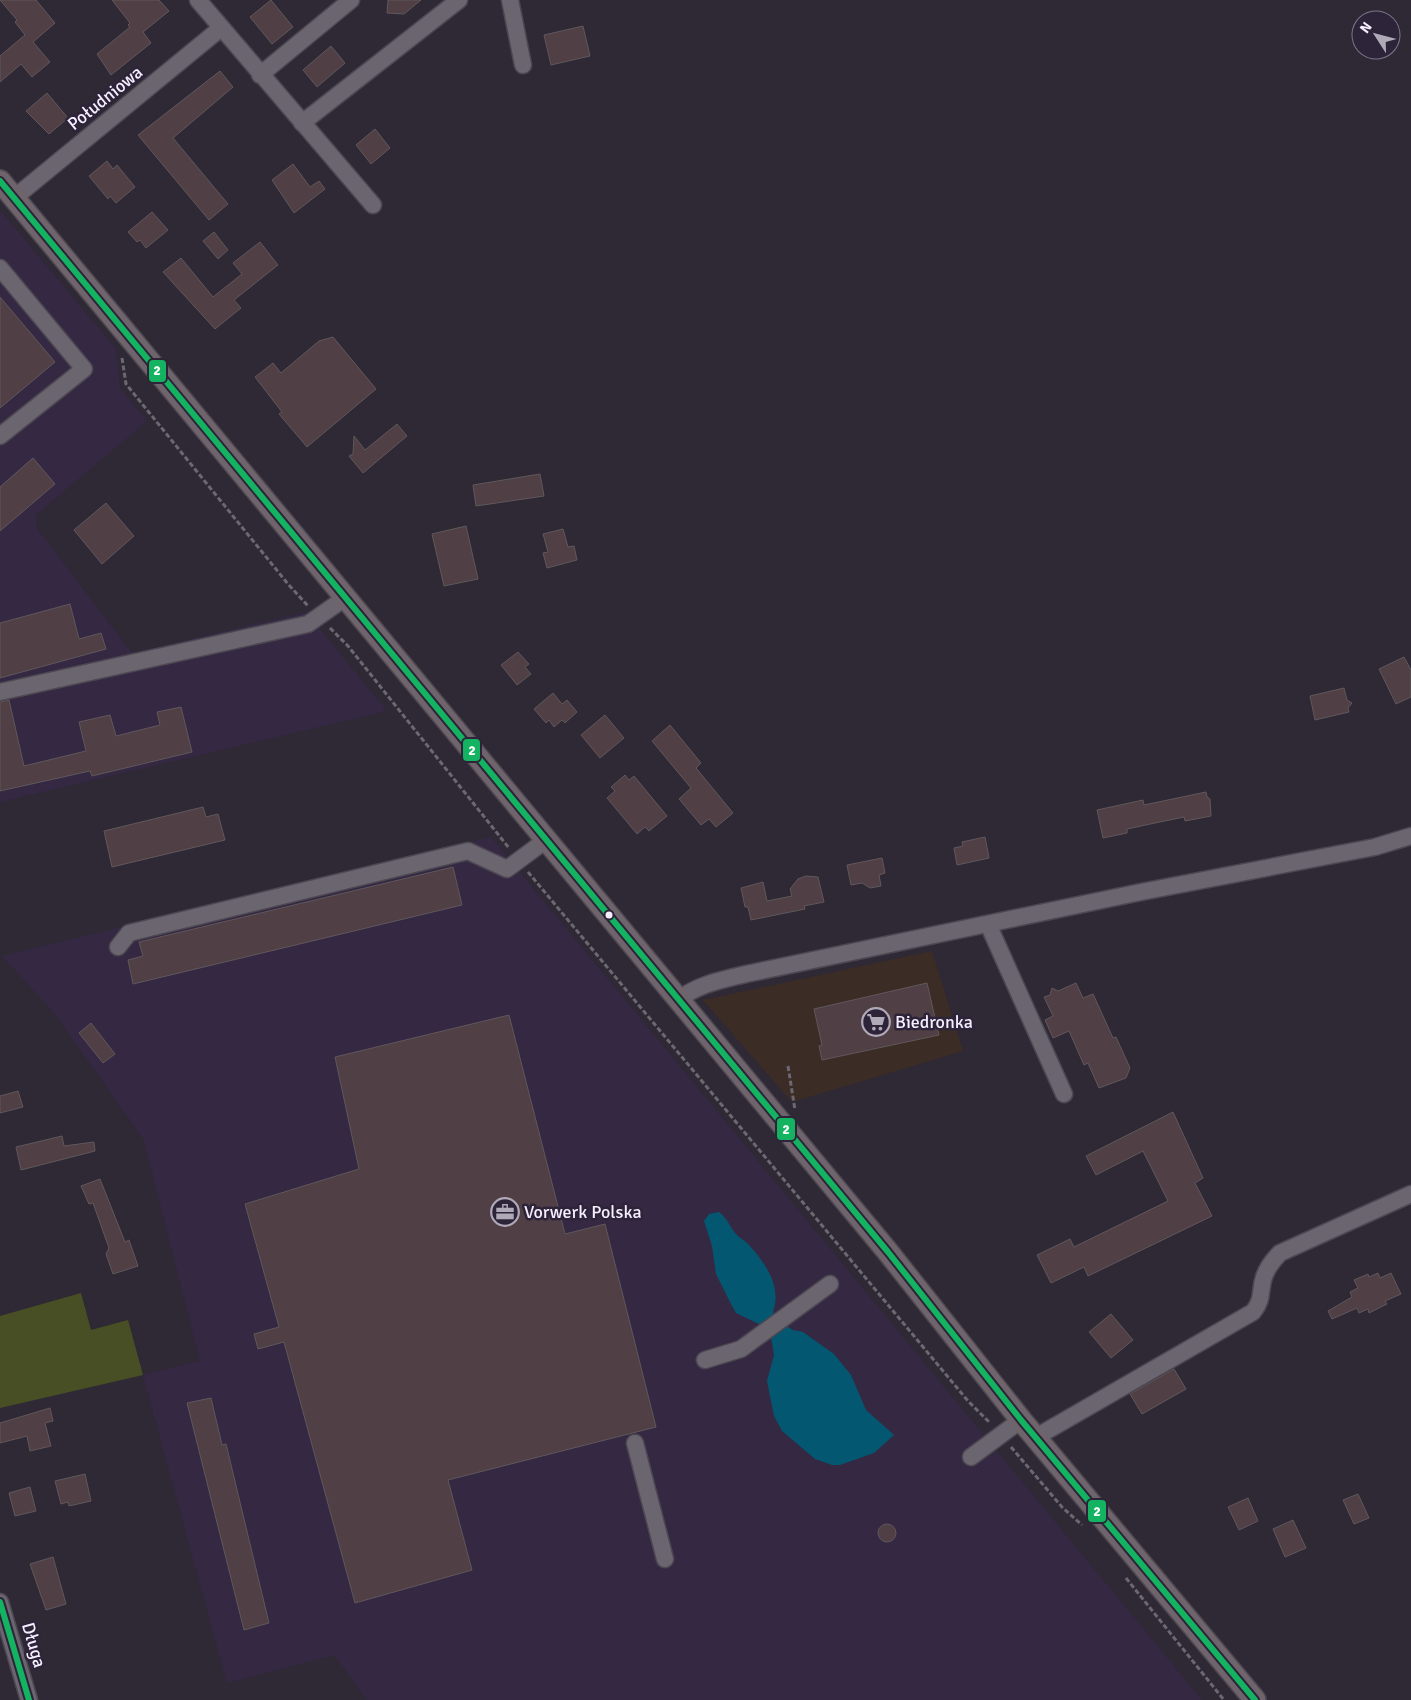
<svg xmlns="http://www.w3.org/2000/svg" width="1411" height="1700" viewBox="0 0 1411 1700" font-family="Signika,sans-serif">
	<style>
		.commercial { fill: #3c2c26 }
		.built { fill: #342843 }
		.green { fill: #484f24 }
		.water { fill: #045771 }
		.building { fill: #503f44; stroke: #60585c }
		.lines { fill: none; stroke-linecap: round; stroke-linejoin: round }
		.minor-casing { stroke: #4c4751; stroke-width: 19 }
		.major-casing { stroke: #4c4751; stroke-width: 24 }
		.path { stroke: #6c6871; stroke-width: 3; stroke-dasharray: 5 2.5; stroke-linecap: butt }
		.minor { stroke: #6a656f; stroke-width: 16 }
		.major { stroke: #70646c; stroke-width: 21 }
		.bus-1-casing { stroke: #2e243a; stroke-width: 10 }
		.bus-1 { stroke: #13b361; stroke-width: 6 }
		.bus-dot { fill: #f6efff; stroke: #2e243a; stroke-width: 2 }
		.labels { text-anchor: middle; stroke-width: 5; stroke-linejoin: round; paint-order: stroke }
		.street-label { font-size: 18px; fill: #f6efff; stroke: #2e243a }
		.poi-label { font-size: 18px; fill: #f6efff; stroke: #2e243a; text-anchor: start }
		.line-badge { stroke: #2e243a; stroke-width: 2 }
		.badge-label { font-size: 14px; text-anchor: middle; font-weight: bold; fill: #fff }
	</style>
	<rect width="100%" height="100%" fill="#2f2935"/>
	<polygon class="commercial" points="932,951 963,1051 792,1102 703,1000"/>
	<g class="built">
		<polygon points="0,210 116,349 120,388 147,421 36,515 36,527 132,653 306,612 387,711 0,802"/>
		<polygon points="491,837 1202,1700 367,1700 334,1655 227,1683 143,1375 200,1361 144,1140 55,1014 2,956"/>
	</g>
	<polygon class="green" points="81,1293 91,1330 128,1320 143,1375 0,1408 0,1316"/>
	<path class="water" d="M719,1212c8,6 10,13 16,21 4,5 11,8 15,13 16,18 32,41 23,66l4,8 16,10 10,2 31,22 17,21 15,35 28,25 -20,18 -34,12h-8l-17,-6 -33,-28 -8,-15 -7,-35 7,-26 -3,-18 -12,-13 -23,-11 -4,-7 -16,-32 -4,-28 -8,-25 5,-7z"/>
	<g class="building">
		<polygon points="0,0 36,0 55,23 33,42 50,62 32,77 21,64 0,82 0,56 25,35 15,22 17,20"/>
		<polygon points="112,0 159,0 169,11 143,32 151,43 111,75 97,54 130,27 128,25 130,23"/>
		<polygon points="271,0 293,27 272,44 250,17"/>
		<polygon points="388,0 421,0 404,14 387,13"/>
		<polygon points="583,26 590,56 551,65 544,35"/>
		<polygon points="331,46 345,63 317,87 303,70"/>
		<polygon points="220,71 233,87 173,138 228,204 209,220 138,135"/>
		<polygon points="47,93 68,118 49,134 26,111"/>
		<polygon points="375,129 390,148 371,164 356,145"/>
		<polygon points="107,161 113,169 117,165 135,187 116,203 110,196 108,199 89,176"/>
		<polygon points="293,164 310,187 319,181 325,189 294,213 272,180"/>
		<polygon points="152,212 168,230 146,248 140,240 137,242 128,232"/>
		<polygon points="214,232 228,250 218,259 203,241"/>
		<polygon points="260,242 278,265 234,300 241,308 215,329 163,272 181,258 213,297 242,274 233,263"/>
		<polygon points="0,297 55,362 0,408"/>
		<polygon points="333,337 376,389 307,447 279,414 282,412 255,377 273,363 281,373 319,341"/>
		<polygon points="397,424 407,436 363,473 349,456 353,454 354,436 365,450"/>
		<polygon points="33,458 55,484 0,531 0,487"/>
		<polygon points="540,474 544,496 476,506 473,485"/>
		<polygon points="106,503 134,536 102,564 74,530"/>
		<polygon points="466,526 478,579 444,586 432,534"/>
		<polygon points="563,529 568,547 574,546 577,560 547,568 543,553 548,552 543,534"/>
		<polygon points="70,604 79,639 101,633 106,649 0,678 0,623"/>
		<polygon points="518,652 529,664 525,667 531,674 517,685 501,665"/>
		<polygon points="1404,657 1411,670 1411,697 1396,704 1379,669"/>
		<polygon points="1344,688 1347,700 1352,703 1348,708 1349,712 1315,720 1310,696"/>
		<polygon points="553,693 562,704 567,700 577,712 565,723 562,720 554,727 549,720 546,723 534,709"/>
		<polygon points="9,700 24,766 86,751 79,722 110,715 116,736 160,725 157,712 181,707 192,752 92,776 90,771 0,791 0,702"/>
		<polygon points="605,715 624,738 600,758 581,735"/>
		<polygon points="670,725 701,763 696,768 733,813 716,827 709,819 701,825 679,799 691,788 652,741"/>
		<polygon points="625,775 629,780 634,776 667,816 649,831 645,827 637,834 607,798 615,791 611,787"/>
		<polygon points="1206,792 1207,797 1210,799 1211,816 1185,821 1184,817 1155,823 1127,829 1127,833 1103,838 1097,810 1143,800 1144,805"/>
		<polygon points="203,807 206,817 218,814 225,840 112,867 104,831"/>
		<polygon points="985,837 989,858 957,865 954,848 963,846 962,842"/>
		<polygon points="882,858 885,873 879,875 881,886 870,888 862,883 851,885 847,865"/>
		<polygon points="453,867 462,905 133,984 128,960 143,956 139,942"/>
		<polygon points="806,876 818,877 824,902 804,906 805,909 751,920 748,907 745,907 741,888 763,882 767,901 792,896 790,889 798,879"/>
		<polygon points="927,983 939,1035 822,1060 819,1046 822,1045 814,1009"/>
		<polygon points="1076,983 1083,998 1093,994 1113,1038 1116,1037 1130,1068 1126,1078 1099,1088 1088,1063 1084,1065 1069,1031 1053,1038 1045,1020 1053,1016 1044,997 1050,995 1052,988 1058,991"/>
		<polygon points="509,1015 565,1234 605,1224 656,1427 448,1480 472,1570 355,1603 284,1342 258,1349 254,1334 279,1327 245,1204 359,1169 335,1057"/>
		<polygon points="91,1023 115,1054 103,1063 79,1033"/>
		<polygon points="18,1091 23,1107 0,1113 0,1096"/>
		<polygon points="1173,1112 1203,1178 1195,1183 1212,1216 1088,1276 1084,1267 1051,1283 1037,1255 1070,1239 1074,1247 1168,1201 1143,1151 1096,1175 1086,1156"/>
		<polygon points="62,1136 64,1146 94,1142 95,1151 21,1170 16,1147"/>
		<polygon points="100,1179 125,1242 129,1240 138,1266 113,1274 106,1254 109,1248 93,1203 89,1204 81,1186"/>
		<polygon points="1378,1273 1380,1278 1391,1273 1401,1294 1385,1301 1387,1304 1369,1313 1368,1309 1359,1313 1357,1308 1332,1319 1328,1311 1352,1297 1350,1292 1358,1288 1354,1280 1368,1274 1369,1277"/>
		<polygon points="1111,1314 1133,1340 1111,1358 1089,1332"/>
		<polygon points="1174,1369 1186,1389 1142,1414 1130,1394"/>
		<polygon points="211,1398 222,1445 226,1444 269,1623 244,1630 187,1403"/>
		<polygon points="50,1408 53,1421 45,1423 51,1446 30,1451 27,1436 0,1443 0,1423"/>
		<polygon points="85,1474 91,1501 69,1506 68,1502 61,1504 55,1481"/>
		<polygon points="30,1487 36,1511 15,1516 9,1493"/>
		<polygon points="1358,1494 1369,1518 1354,1524 1343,1500"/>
		<polygon points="1248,1498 1258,1521 1239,1530 1228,1507"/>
		<polygon points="1293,1520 1306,1548 1285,1557 1273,1529"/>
		<circle cx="887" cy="1533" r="9"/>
		<polygon points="53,1557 66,1604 46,1610 30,1564"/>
	</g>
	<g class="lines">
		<defs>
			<g id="minor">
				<polyline points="198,0 373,205"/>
				<polyline points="510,0 523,65"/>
				<polyline points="260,75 351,0"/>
				<polyline points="302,123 459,0"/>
				<polyline points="14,198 221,28"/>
				<polyline points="0,268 84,369 0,436"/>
				<polyline points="0,692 308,624 345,598"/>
				<polyline points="988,924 1064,1094"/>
				<polyline points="118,947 129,933 468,851 507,869 546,840"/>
				<path d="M678,1000c20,-16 44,-20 68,-26l395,-82 234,-45 36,-11"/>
				<polyline points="705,1360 741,1349 830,1284"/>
				<path d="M1036,1437l217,-125c11,-14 6,-20 11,-35 3,-9 9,-17 16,-24l131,-59"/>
				<polyline points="635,1443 665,1559"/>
				<polyline points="971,1457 1021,1420"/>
				<polyline points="0,1602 29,1700"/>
			</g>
			<polyline id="major" points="0,181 888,1252 1021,1420 1255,1700"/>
		</defs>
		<use href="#minor" class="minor-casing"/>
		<use href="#major" class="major-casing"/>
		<g class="path">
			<polyline points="122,358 126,384 288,584 308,606"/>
			<polyline points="330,628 348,646 509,848"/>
			<polyline points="528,872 968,1401 990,1423"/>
			<polyline points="788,1066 795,1110"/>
			<polyline points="1011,1447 1062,1507 1082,1525"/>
			<polyline points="1126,1578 1224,1700"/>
		</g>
		<use href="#minor" class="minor"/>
		<use href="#major" class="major"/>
		<defs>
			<g id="bus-1">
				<polyline points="0,181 888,1252 1021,1420 1255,1700"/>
				<polyline points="0,1602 29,1700"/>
			</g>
		</defs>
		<use href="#bus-1" class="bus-1-casing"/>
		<use href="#bus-1" class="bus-1"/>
	</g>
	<defs>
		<symbol id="supermarket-ring" viewBox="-11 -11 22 22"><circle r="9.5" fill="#2e243a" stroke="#b0aab8" stroke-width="1.5"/><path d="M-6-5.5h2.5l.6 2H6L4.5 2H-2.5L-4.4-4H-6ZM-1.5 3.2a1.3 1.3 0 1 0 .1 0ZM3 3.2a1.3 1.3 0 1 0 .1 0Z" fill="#b0aab8"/></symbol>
		<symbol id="office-ring" viewBox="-11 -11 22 22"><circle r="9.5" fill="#2e243a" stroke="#b0aab8" stroke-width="1.5"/><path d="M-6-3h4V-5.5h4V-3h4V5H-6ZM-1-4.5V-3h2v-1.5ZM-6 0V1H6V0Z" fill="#b0aab8"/></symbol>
	</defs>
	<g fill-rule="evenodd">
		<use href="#supermarket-ring" x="860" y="1006" width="32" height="32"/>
		<use href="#office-ring" x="489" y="1196" width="32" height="32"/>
	</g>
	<circle class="bus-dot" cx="609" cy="915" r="4.5"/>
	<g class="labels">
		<g class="street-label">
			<text transform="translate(105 98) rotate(-39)" y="6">Południowa</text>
			<text transform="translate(34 1645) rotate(74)" y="6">Długa</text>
		</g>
		<g class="poi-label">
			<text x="895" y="1028">Biedronka</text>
			<text x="524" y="1218">Vorwerk Polska</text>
		</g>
	</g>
	<g class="line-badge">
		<rect x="148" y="359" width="19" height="24" rx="5" fill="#13b361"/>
		<rect x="462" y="738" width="19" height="24" rx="5" fill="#13b361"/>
		<rect x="776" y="1117" width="20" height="24" rx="5" fill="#13b361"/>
		<rect x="1087" y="1499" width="20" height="24" rx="5" fill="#13b361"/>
	</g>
	<g class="badge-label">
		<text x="157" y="375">2</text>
		<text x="472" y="755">2</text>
		<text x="786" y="1134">2</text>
		<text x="1097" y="1516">2</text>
	</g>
	<g transform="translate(1376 35) rotate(306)"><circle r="24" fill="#2e243a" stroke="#7e7589"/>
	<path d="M0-4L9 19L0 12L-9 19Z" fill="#b0aab8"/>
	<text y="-8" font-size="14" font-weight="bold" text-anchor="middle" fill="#f6efff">N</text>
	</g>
</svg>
